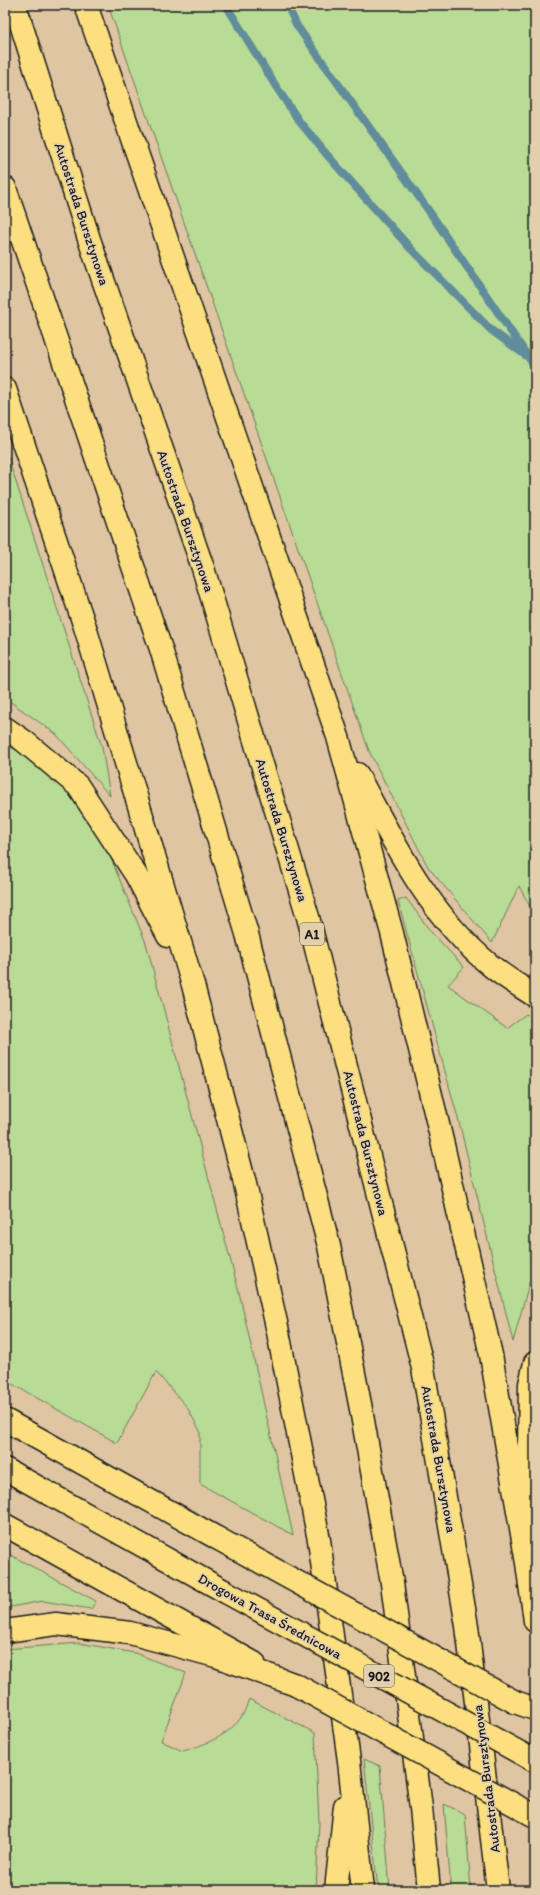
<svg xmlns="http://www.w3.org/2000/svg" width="540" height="1895" viewBox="0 0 540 1895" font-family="Itim,sans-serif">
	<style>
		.green { fill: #b8db95; stroke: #6a7c58 }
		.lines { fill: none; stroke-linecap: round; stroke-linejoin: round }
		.stream { stroke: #608c9b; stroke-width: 8 }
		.primary-casing { stroke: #1c1c1c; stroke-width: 25 }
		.motorway-casing { stroke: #1c1c1c; stroke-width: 25 }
		.path { stroke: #1c1c1c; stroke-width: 2.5; stroke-dasharray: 4 3; stroke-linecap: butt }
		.primary { stroke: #fce080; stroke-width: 22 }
		.motorway { stroke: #fce080; stroke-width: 22 }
		.primary-bridge-casing { stroke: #1c1c1c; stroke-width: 25; stroke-linecap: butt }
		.primary-bridge { stroke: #fce080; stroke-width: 22 }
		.labels { text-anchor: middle; stroke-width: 3.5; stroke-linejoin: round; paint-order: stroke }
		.shield { fill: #e2cfad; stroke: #575248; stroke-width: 1 }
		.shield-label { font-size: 13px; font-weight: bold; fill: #1c1c1c }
		.street-label { font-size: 14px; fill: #1c1c1c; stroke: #e2cfad }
	</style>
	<rect width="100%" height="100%" fill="#e0c5a3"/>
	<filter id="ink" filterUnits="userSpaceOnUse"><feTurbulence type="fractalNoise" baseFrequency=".025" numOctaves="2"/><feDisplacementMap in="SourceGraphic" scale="8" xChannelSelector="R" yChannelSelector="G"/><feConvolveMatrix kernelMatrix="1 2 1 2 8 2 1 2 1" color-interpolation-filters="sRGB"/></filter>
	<g filter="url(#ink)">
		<g class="green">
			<polygon points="108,5 535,5 535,916 519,886 492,943 428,867 369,751"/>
			<polygon points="5,448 102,747 110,796 56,734 5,698"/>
			<polygon points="5,741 27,754 66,790 107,849 146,943 239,1292 293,1535 200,1484 200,1431 187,1407 156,1372 117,1443 5,1380"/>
			<polygon points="406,898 431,932 464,967 448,985 507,1028 526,1014 535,1018 535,1245 530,1255 531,1276 513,1342 459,1122 398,901"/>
			<polygon points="5,1552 96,1601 91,1609 43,1601 5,1608"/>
			<path d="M79,1643l56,10 51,20 -25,68 22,10c21,-6 46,-15 59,-35 3,-5 5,-12 7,-17l66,34 4,90 -3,67h-311v-241z"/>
			<polygon points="364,1759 380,1766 390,1890 378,1890"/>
			<polygon points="444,1804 465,1814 471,1890 451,1890"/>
		</g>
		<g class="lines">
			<g class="stream">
				<polyline points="226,5 275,85 299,121 328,156 411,249 491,330 528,357"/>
				<polyline points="287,5 297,26 431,214 535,367"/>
			</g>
			<defs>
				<g id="primary">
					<polyline points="5,1420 217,1538"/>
					<polyline points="5,1469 224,1591"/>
					<polyline points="5,1525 254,1663"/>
				</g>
				<g id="motorway">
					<polyline points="15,5 89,239 203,568 308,917 423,1368 467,1626 498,1890"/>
					<polyline points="86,5 338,737 392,933 443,1145 491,1355 527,1563 535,1621"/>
					<polyline points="5,188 161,649 247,934 329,1246 360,1404 392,1583 421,1808 429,1890"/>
					<polyline points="5,389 85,627 193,985 245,1184 277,1327 319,1540 349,1761 363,1890"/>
					<polyline points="5,728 24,741 78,786 136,875 168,936"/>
					<path d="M357,774c37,69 72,141 133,191 14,12 30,21 45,31"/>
					<polyline points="528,1510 530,1384 535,1363"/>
					<polyline points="5,1631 56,1624 130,1633 216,1656 296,1685"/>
					<polyline points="515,1702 535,1709"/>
					<polyline points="336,1890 345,1806"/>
				</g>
			</defs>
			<use href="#primary" class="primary-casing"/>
			<use href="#motorway" class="motorway-casing"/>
			<polyline class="path" points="531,865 535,863"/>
			<use href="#primary" class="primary"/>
			<use href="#motorway" class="motorway"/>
			<defs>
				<g id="primary-bridge">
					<polyline points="217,1538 515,1702"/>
					<polyline points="224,1591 535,1761"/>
					<polyline points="296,1685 535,1816"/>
				</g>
			</defs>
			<use href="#primary-bridge" class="primary-bridge-casing"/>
			<use href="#primary-bridge" class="primary-bridge"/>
		</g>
	</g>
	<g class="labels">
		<g class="shield">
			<rect x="300" y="923" width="24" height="22" rx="3"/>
			<rect x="364" y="1665" width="30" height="22" rx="3"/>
		</g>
		<g class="shield-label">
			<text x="312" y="939">A1</text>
			<text x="379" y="1681">902</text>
		</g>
		<g class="street-label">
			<text transform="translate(82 214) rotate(72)" y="5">Autostrada Bursztynowa</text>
			<text transform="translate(186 521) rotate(71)" y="5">Autostrada Bursztynowa</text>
			<text transform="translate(282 830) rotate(73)" y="5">Autostrada Bursztynowa</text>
			<text transform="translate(366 1143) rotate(76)" y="5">Autostrada Bursztynowa</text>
			<text transform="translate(439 1459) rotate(80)" y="5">Autostrada Bursztynowa</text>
			<text transform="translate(270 1616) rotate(29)" y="5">Drogowa Trasa Średnicowa</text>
			<text transform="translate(486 1779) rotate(-97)" y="5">Autostrada Bursztynowa</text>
		</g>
	</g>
	<rect width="540" height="1895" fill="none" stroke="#e2cfad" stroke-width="20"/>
	<rect x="10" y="10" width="520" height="1875" fill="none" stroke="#1c1c1c" stroke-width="1.5" filter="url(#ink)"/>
</svg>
